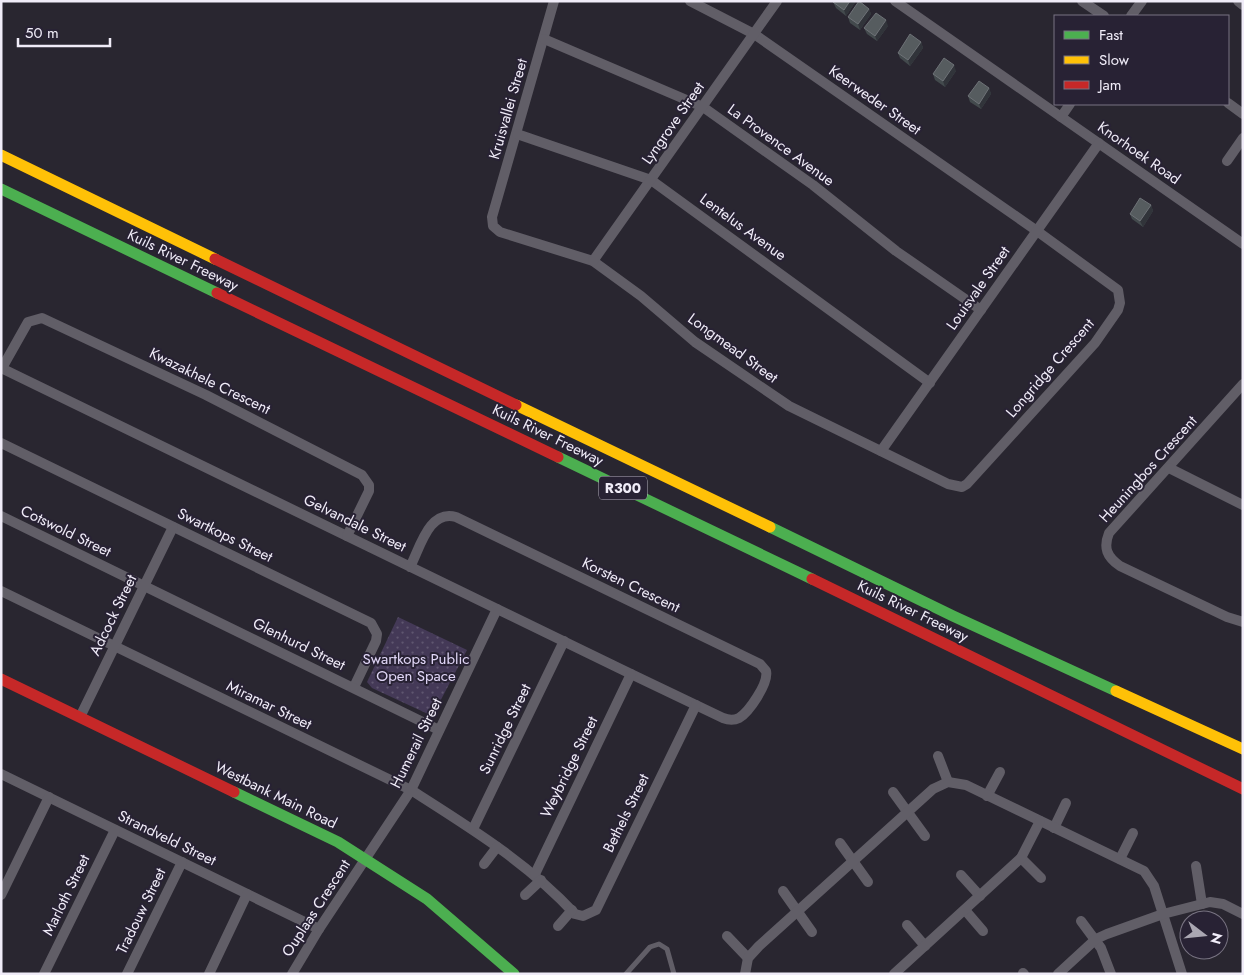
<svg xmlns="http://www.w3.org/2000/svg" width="1244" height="975" viewBox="0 0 1244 975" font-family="Jost,sans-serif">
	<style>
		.grass { fill: url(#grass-dots) }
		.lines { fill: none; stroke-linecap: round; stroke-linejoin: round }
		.lane { stroke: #615e67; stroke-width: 5 }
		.street { stroke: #615e67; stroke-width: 10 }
		.fast { stroke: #4caf50; stroke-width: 11 }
		.slow { stroke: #ffc107; stroke-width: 11 }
		.jam { stroke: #c62828; stroke-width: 11 }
		.wall { fill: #434a4d }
		.shaded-wall { fill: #31343a }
		.building { fill: #565c5f; stroke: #6e7277 }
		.labels { text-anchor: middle; stroke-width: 4; stroke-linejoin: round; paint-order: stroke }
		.shield { fill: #282234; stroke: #b4afbd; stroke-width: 1 }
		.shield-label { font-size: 14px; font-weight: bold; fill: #f0ecf8 }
		.street-label { font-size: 15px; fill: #f0ecf8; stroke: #282234 }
		.park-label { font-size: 15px; fill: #e1d7f7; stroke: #282234 }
	</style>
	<defs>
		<pattern id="grass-dots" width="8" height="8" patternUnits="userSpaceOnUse" patternTransform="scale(1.25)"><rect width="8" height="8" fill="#443957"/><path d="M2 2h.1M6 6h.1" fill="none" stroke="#5f5670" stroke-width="1.8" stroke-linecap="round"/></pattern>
	</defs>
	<rect width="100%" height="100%" fill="#292630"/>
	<polygon class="grass" points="398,617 467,650 434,713 428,714 372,688 367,682"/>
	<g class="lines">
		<polyline class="lane" points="626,974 650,947 659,944 667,949 674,974"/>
		<g class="street">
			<polyline points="554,1 492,217 493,226 500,232 593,261 641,296 695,342 789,406 948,484 962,487 967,484 1095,343 1118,310 1120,303 1118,290 1037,231 754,34 690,1"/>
			<polyline points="895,1 1243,244"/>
			<polyline points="1082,1 1104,16"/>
			<polyline points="1238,1 1243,5"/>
			<polyline points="1131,16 1142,1"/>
			<polyline points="544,39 703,107 813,185 896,251 981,310"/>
			<polyline points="1228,103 1243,114"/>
			<polyline points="1061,117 1070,104"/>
			<polyline points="517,134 651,180 930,383"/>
			<polyline points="1227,161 1243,138"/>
			<polyline points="593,261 777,1"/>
			<path d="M1,368l630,306 92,44c5,2 10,3 16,0 10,-6 30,-35 27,-47l-6,-7 -304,-147c-27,-8 -36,31 -46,50"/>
			<polyline points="2,368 28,322 42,318 206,395 362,475 369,485 369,491 347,536"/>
			<path d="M1243,384l-134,149c-6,15 -2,24 11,33l107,51 16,5"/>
			<polyline points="1,443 371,623 377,634 376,641 354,687"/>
			<polyline points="881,451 1099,143"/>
			<polyline points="1169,468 1243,505"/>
			<polyline points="1,516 439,730"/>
			<path d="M1,591l410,199c58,37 117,73 164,124l8,2 13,-6 100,-205"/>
			<polyline points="80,717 173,527"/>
			<polyline points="938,756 948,782"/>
			<polyline points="1,774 319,929"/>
			<polyline points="893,792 925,836"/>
			<polyline points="987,796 1000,772"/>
			<polyline points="1054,828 1066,803"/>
			<polyline points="473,829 564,641"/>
			<polyline points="840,843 868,882"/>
			<polyline points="1021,858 1041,878"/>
			<polyline points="1120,859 1133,833"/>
			<polyline points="484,864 497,847"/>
			<polyline points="1196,866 1202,904"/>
			<polyline points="535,874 631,674"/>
			<polyline points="961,875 980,896"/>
			<polyline points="783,891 812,932"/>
			<polyline points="1,895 49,797"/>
			<polyline points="525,895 541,880"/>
			<polyline points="965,910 983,931"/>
			<polyline points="1081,921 1101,948 1111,974"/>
			<polyline points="907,925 925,946"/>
			<polyline points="558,926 572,910"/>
			<polyline points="727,936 748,958"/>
			<polyline points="1023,973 1024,974"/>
			<polyline points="44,974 115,830"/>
			<polyline points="127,974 182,862"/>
			<polyline points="209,974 247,894"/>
			<polyline points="292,974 319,929 411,790 497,609"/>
			<polyline points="745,974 748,958 759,946 933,789 948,782 966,785 1144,871 1154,886 1182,974"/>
			<polyline points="894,974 1021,858 1040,821"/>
			<polyline points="1058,974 1096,939 1107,934 1163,914 1210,902 1223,904 1243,914"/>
		</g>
		<g class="fast">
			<polyline points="1,189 217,293"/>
			<polyline points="558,457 812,579"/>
			<polyline points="770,527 953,616 1116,691"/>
			<polyline points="234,792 338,842 427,899 514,974"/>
		</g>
		<g class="slow">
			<polyline points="1,155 215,259"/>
			<polyline points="516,405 770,527"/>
			<polyline points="1116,691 1243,749"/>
		</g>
		<g class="jam">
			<polyline points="215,259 516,405"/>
			<polyline points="217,293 558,457"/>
			<polyline points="812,579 1243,789"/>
			<polyline points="1,679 234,792"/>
		</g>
	</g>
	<g class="wall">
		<polygon points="856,1 846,16 836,8 833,2"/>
		<polygon points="869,9 871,14 860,30 850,23 848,17"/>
		<polygon points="888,26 877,41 867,34 864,28"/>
		<polygon points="921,42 923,48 910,66 900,58 898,53"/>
		<polygon points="956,71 945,87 935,80 933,74"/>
		<polygon points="989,88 991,94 981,109 970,102 968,96"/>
		<polygon points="1151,205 1153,211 1143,227 1132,219 1130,214"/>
	</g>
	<g class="shaded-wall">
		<polygon points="850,1 856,1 846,16 844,10"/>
		<polygon points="869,9 871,14 860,30 858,24"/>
		<polygon points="886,20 888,26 877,41 875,36"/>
		<polygon points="921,42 923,48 910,66 908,60"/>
		<polygon points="954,65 956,71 945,87 943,81"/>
		<polygon points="989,88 991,94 981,109 979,104"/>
		<polygon points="1151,205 1153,211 1143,227 1140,221"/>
	</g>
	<g class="building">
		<polygon points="834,1 850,1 844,10 833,2"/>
		<polygon points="859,1 869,9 858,24 848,17"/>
		<polygon points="876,13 886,20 875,36 864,28"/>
		<polygon points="910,34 921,42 908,60 898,53"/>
		<polygon points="944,58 954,65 943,81 933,74"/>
		<polygon points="979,81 989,88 979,104 968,96"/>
		<polygon points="1140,198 1151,205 1140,221 1130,214"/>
	</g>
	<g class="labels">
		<rect class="shield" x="599" y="476.5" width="48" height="23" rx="4"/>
		<g class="shield-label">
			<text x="623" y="493">R300</text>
		</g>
		<g class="street-label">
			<text transform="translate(875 100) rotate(35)" y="5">Keerweder Street</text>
			<text transform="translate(508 109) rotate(-74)" y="5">Kruisvallei Street</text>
			<text transform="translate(673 123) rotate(-55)" y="5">Lyngrove Street</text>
			<text transform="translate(781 145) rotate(36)" y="5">La Provence Avenue</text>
			<text transform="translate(1139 153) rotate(35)" y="5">Knorhoek Road</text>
			<text transform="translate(743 227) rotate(36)" y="5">Lentelus Avenue</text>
			<text transform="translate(183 260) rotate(26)" y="5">Kuils River Freeway</text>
			<text transform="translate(978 288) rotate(-55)" y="5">Louisvale Street</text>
			<text transform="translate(733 348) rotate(36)" y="5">Longmead Street</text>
			<text transform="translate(1050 368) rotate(-49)" y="5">Longridge Crescent</text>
			<text transform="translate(210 381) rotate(26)" y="5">Kwazakhele Crescent</text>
			<text transform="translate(548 435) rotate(26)" y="5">Kuils River Freeway</text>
			<text transform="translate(1148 469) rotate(-48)" y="5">Heuningbos Crescent</text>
			<text transform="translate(355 523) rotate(26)" y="5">Gelvandale Street</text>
			<text transform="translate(66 531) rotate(26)" y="5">Cotswold Street</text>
			<text transform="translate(225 535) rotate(26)" y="5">Swartkops Street</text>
			<text transform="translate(631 585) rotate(26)" y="5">Korsten Crescent</text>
			<text transform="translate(913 611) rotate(26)" y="5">Kuils River Freeway</text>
			<text transform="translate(113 615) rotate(-64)" y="5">Adcock Street</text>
			<text transform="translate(299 644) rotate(26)" y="5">Glenhurd Street</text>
			<text transform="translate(269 705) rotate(26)" y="5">Miramar Street</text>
			<text transform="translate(505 729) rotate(-64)" y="5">Sunridge Street</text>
			<text transform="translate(416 743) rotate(-64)" y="5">Humerail Street</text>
			<text transform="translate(569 767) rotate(-64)" y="5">Weybridge Street</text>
			<text transform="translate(276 795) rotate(26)" y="5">Westbank Main Road</text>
			<text transform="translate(626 813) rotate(-64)" y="5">Bethels Street</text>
			<text transform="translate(167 838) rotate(26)" y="5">Strandveld Street</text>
			<text transform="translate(66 895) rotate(-64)" y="5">Marloth Street</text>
			<text transform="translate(316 908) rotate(-57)" y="5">Ouplaas Crescent</text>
			<text transform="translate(141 911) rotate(-64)" y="5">Tradouw Street</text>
		</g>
		<g class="park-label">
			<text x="416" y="664">Swartkops Public<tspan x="416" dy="17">Open Space</tspan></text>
		</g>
	</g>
	<rect width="1244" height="975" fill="none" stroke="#f0ecf8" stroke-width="5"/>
	<rect x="1054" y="15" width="175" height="90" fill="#282234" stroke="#787382"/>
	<rect x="1064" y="31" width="25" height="8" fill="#4caf50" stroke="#787382"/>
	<text x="1099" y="40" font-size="15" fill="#f0ecf8">Fast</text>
	<rect x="1064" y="56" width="25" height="8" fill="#ffc107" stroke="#787382"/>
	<text x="1099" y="65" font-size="15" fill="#f0ecf8">Slow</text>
	<rect x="1064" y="81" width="25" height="8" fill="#c62828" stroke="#787382"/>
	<text x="1099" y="90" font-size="15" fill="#f0ecf8">Jam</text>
	<g transform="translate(1204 935) rotate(106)"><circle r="24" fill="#282234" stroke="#787382"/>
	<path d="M0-4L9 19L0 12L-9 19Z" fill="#aaa7b2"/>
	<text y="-8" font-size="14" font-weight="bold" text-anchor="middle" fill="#f0ecf8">N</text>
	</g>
	<path d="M18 38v8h92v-8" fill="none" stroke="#f0ecf8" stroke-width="2.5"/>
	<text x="25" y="38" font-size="15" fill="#f0ecf8" stroke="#282234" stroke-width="4" paint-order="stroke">50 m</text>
</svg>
